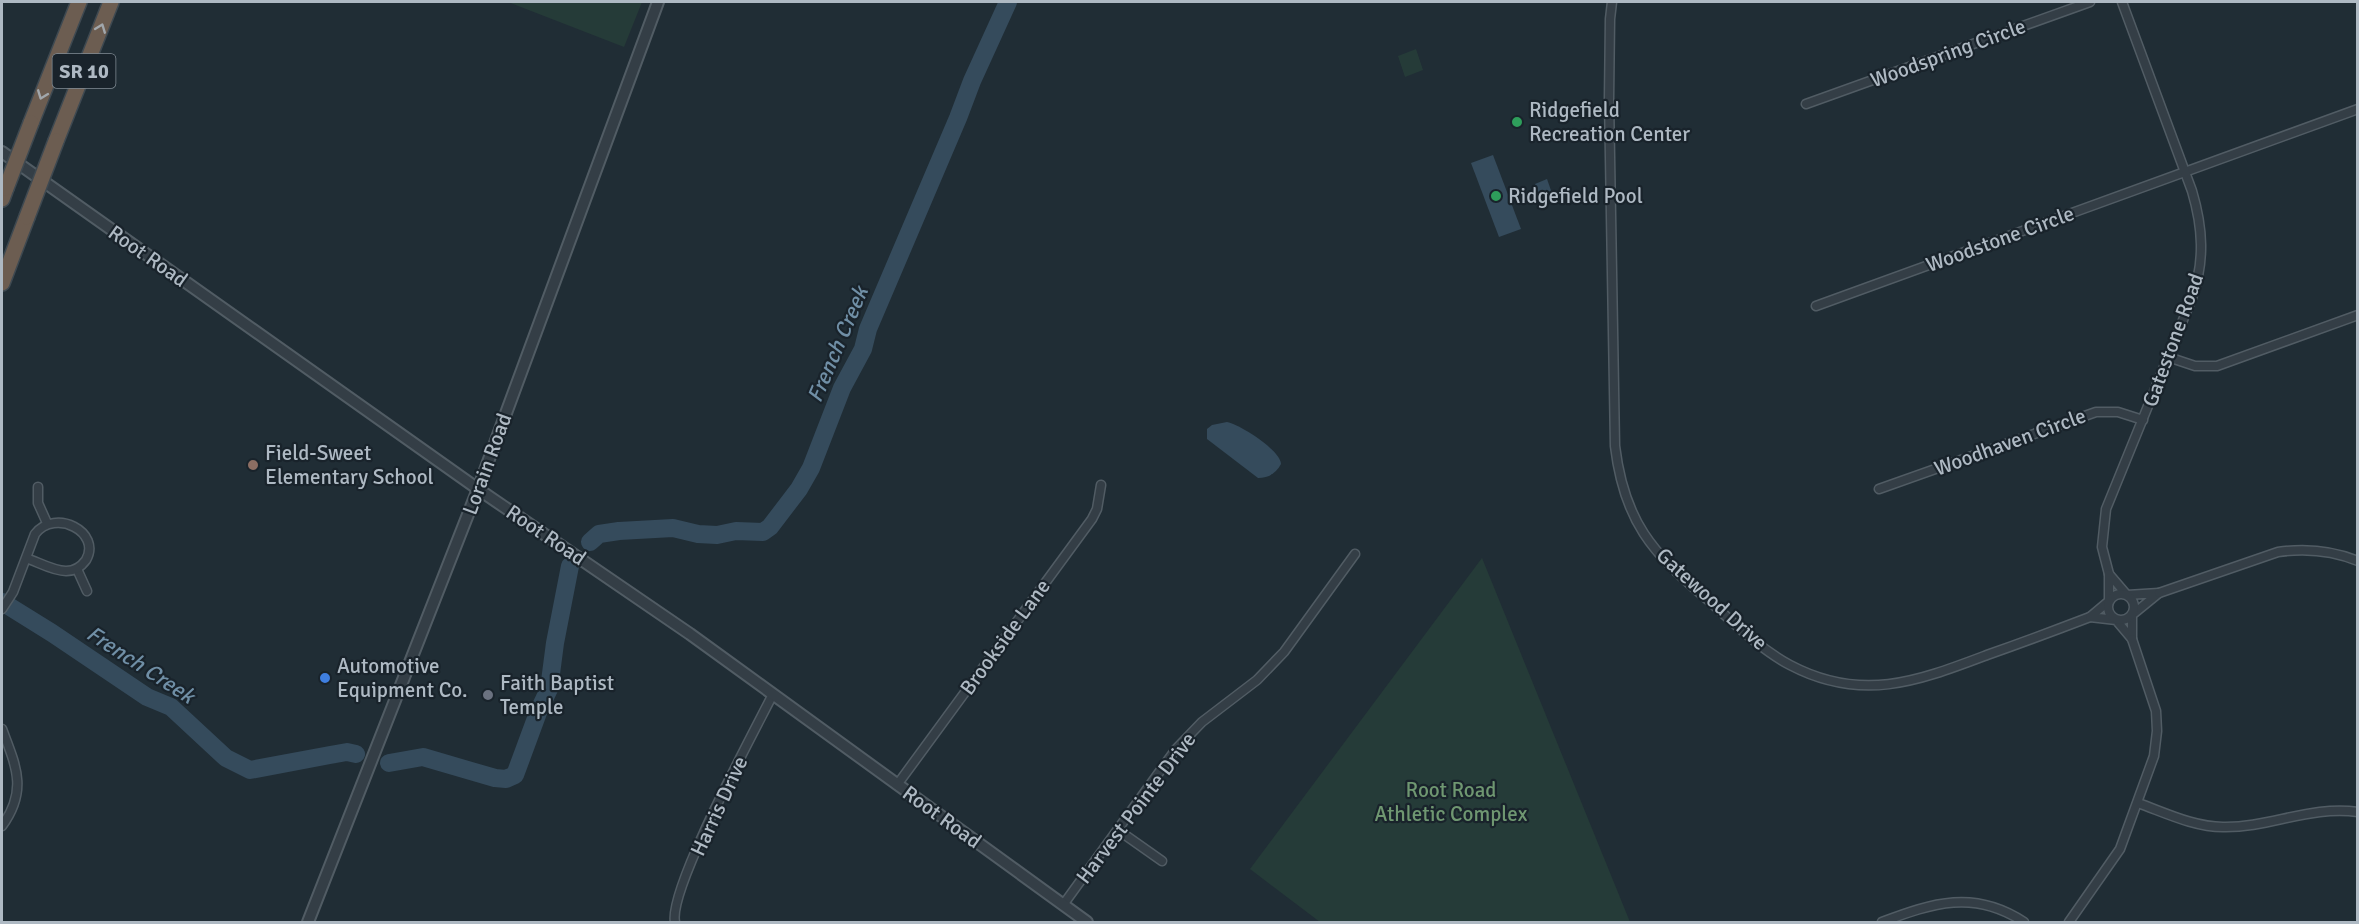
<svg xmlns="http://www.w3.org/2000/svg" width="2359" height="924" viewBox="0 0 2359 924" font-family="Signika,sans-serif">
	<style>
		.green { fill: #253b38 }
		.water { fill: #354b5c }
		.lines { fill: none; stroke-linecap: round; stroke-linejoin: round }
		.river { stroke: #354b5c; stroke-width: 18 }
		.minor-casing { stroke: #515c64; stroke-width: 11 }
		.tertiary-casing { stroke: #515c64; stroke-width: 14 }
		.motorway-casing { stroke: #3e4951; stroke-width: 18 }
		.minor { stroke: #343e46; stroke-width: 8 }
		.tertiary { stroke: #343e46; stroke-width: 10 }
		.motorway { stroke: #6c5d51; stroke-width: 15 }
		.motorway-bridge-casing { stroke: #3e4951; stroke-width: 18; stroke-linecap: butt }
		.motorway-bridge { stroke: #6c5d51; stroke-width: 15 }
		.oneway { stroke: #a1a7ac }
		.leisure-dot { fill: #2e9e5b; stroke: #19232b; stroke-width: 2 }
		.education-dot { fill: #8d6e63; stroke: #19232b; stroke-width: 2 }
		.shop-dot { fill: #3f7fe0; stroke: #19232b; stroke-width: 2 }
		.worship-dot { fill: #6b7280; stroke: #19232b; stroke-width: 2 }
		.labels { text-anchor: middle; stroke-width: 4.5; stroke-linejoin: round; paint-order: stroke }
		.shield { fill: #19232b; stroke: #818c95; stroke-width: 1.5 }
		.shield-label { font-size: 20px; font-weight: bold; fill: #aeb9c3 }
		.street-label { font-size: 21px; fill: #aeb9c3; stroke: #19232b }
		.poi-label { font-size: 21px; fill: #aeb9c3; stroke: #19232b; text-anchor: start }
		.park-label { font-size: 21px; fill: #6f9771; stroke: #19232b }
		.water-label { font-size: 22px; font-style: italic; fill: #708fa6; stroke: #19232b }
	</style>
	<rect width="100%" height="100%" fill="#202d35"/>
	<g class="green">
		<polygon points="508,2 642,2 624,47"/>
		<polygon points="1416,49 1423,70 1405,77 1398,56"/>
		<polygon points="1482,558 1630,922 1320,922 1250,869"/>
	</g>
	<g class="water">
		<polygon points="1493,155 1521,229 1499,237 1471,163"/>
		<polygon points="1547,179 1554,199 1542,203 1535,184"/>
		<path d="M1227,422c14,3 53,28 54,42 -5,9 -12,14 -23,14l-51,-39v-10l5,-4z"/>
	</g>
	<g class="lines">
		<g class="river">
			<polyline points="590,542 599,534 619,531 673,528 698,534 717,535 736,531 763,532 770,527 799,489 811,468 842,388 863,349 868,329 958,118 972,81 1008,2"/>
			<polyline points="2,602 52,633 147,697 171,707 226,758 250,770 330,755 347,752 356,754"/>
			<polyline points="389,763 423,757 495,778 506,779 515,775 539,710 549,689 555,643 570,566"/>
		</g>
		<defs>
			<g id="minor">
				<path d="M1612,2l-2,17 -1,80 6,347c9,75 37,107 93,154 26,23 52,49 82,65 72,38 128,16 197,-10 34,-12 69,-25 103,-38"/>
				<polyline points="1806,104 2090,2"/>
				<polyline points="1816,306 2358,109"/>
				<polyline points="2168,357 2195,366 2217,366 2358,315"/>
				<polyline points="38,487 38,503 47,523"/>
				<polyline points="1879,489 2096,412 2118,412 2143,420"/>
				<polyline points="77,569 87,591"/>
				<path d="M2109,574l-7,-27 4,-38 86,-211c13,-37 11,-70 0,-107l-70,-189"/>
				<polygon points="2109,574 2127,595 2159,593 2132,615 2132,639 2116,620 2090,617 2109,601"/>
				<path d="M2159,593l119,-41c28,-4 53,-2 80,9"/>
				<circle cx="2121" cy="607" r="13"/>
				<path d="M2,609l11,-17 22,-58c20,-26 67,-2 51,26 -5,7 -12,11 -20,11 -13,0 -28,-9 -40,-13"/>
				<path d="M2,729c14,37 26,61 0,97"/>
				<polyline points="897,785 1092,519 1097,509 1101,485"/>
				<path d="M2138,803c28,10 56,24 85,24 46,1 88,-22 135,-15"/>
				<polyline points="1118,830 1162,861"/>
				<polyline points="1063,905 1176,749 1202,722 1257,680 1284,652 1355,554"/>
				<path d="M675,922c-7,-32 79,-190 98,-228"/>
				<path d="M1882,922c51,-19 92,-33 142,0"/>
				<polyline points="2069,922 2120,849 2154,756 2157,731 2156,711 2132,639"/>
			</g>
			<g id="tertiary">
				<polyline points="2,152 478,489 690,634 1087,922"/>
				<polyline points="308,922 478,489 658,2"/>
			</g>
			<g id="motorway">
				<polyline points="31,123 79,2"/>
				<polyline points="56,141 111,2"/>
				<polyline points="2,199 6,188"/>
				<polyline points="2,283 27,217"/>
			</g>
		</defs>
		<use href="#minor" class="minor-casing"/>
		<use href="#tertiary" class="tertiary-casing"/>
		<use href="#motorway" class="motorway-casing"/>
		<use href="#minor" class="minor"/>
		<use href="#tertiary" class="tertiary"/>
		<use href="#motorway" class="motorway"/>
		<defs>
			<g id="motorway-bridge">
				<polyline points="6,188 31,123"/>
				<polyline points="27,217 56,141"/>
			</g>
		</defs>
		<use href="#motorway-bridge" class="motorway-bridge-casing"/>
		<use href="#motorway-bridge" class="motorway-bridge"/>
	</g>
	<defs><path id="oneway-chevron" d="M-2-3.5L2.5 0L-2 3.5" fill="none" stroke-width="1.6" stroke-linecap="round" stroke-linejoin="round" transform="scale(1.5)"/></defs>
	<g class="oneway">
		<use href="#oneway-chevron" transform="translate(101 28) rotate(-69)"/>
		<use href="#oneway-chevron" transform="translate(42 95) rotate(111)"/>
	</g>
	<g class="leisure-dot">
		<circle cx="1517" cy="122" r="6"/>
		<circle cx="1496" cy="196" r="6"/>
	</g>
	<circle class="education-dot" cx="253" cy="465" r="6"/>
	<circle class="shop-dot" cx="325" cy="678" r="6"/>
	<circle class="worship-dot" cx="488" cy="695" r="6"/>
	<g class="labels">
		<rect class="shield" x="52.5" y="54" width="63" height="34" rx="4.5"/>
		<g class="shield-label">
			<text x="84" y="78">SR 10</text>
		</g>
		<g class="street-label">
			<text transform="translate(1948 53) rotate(-20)" y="7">Woodspring Circle</text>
			<text transform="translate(2000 239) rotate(-20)" y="7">Woodstone Circle</text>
			<text transform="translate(148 256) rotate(35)" y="7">Root Road</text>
			<text transform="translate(2173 340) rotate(-70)" y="7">Gatestone Road</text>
			<text transform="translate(2010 442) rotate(-20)" y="7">Woodhaven Circle</text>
			<text transform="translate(487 464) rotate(-70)" y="7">Lorain Road</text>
			<text transform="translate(546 535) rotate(34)" y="7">Root Road</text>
			<text transform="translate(1712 599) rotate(42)" y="7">Gatewood Drive</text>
			<text transform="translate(1005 637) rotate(-54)" y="7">Brookside Lane</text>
			<text transform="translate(719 806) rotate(-65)" y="7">Harris Drive</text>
			<text transform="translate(1136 808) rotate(-53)" y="7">Harvest Pointe Drive</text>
			<text transform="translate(942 817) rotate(36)" y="7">Root Road</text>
		</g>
		<g class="poi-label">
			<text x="1529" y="117">Ridgefield<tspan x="1529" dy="24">Recreation Center</tspan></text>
			<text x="1508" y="203">Ridgefield Pool</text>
			<text x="265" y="460">Field-Sweet<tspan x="265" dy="24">Elementary School</tspan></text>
			<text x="337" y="673">Automotive<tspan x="337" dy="24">Equipment Co.</tspan></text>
			<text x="500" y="690">Faith Baptist<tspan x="500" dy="24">Temple</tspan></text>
		</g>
		<g class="park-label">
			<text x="1451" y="797">Root Road<tspan x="1451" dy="24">Athletic Complex</tspan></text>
		</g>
		<g class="water-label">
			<text transform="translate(837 344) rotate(-67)" y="8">French Creek</text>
			<text transform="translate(141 664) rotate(33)" y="8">French Creek</text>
		</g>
	</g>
	<rect width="2359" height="924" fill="none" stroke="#aeb9c3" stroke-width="6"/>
</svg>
